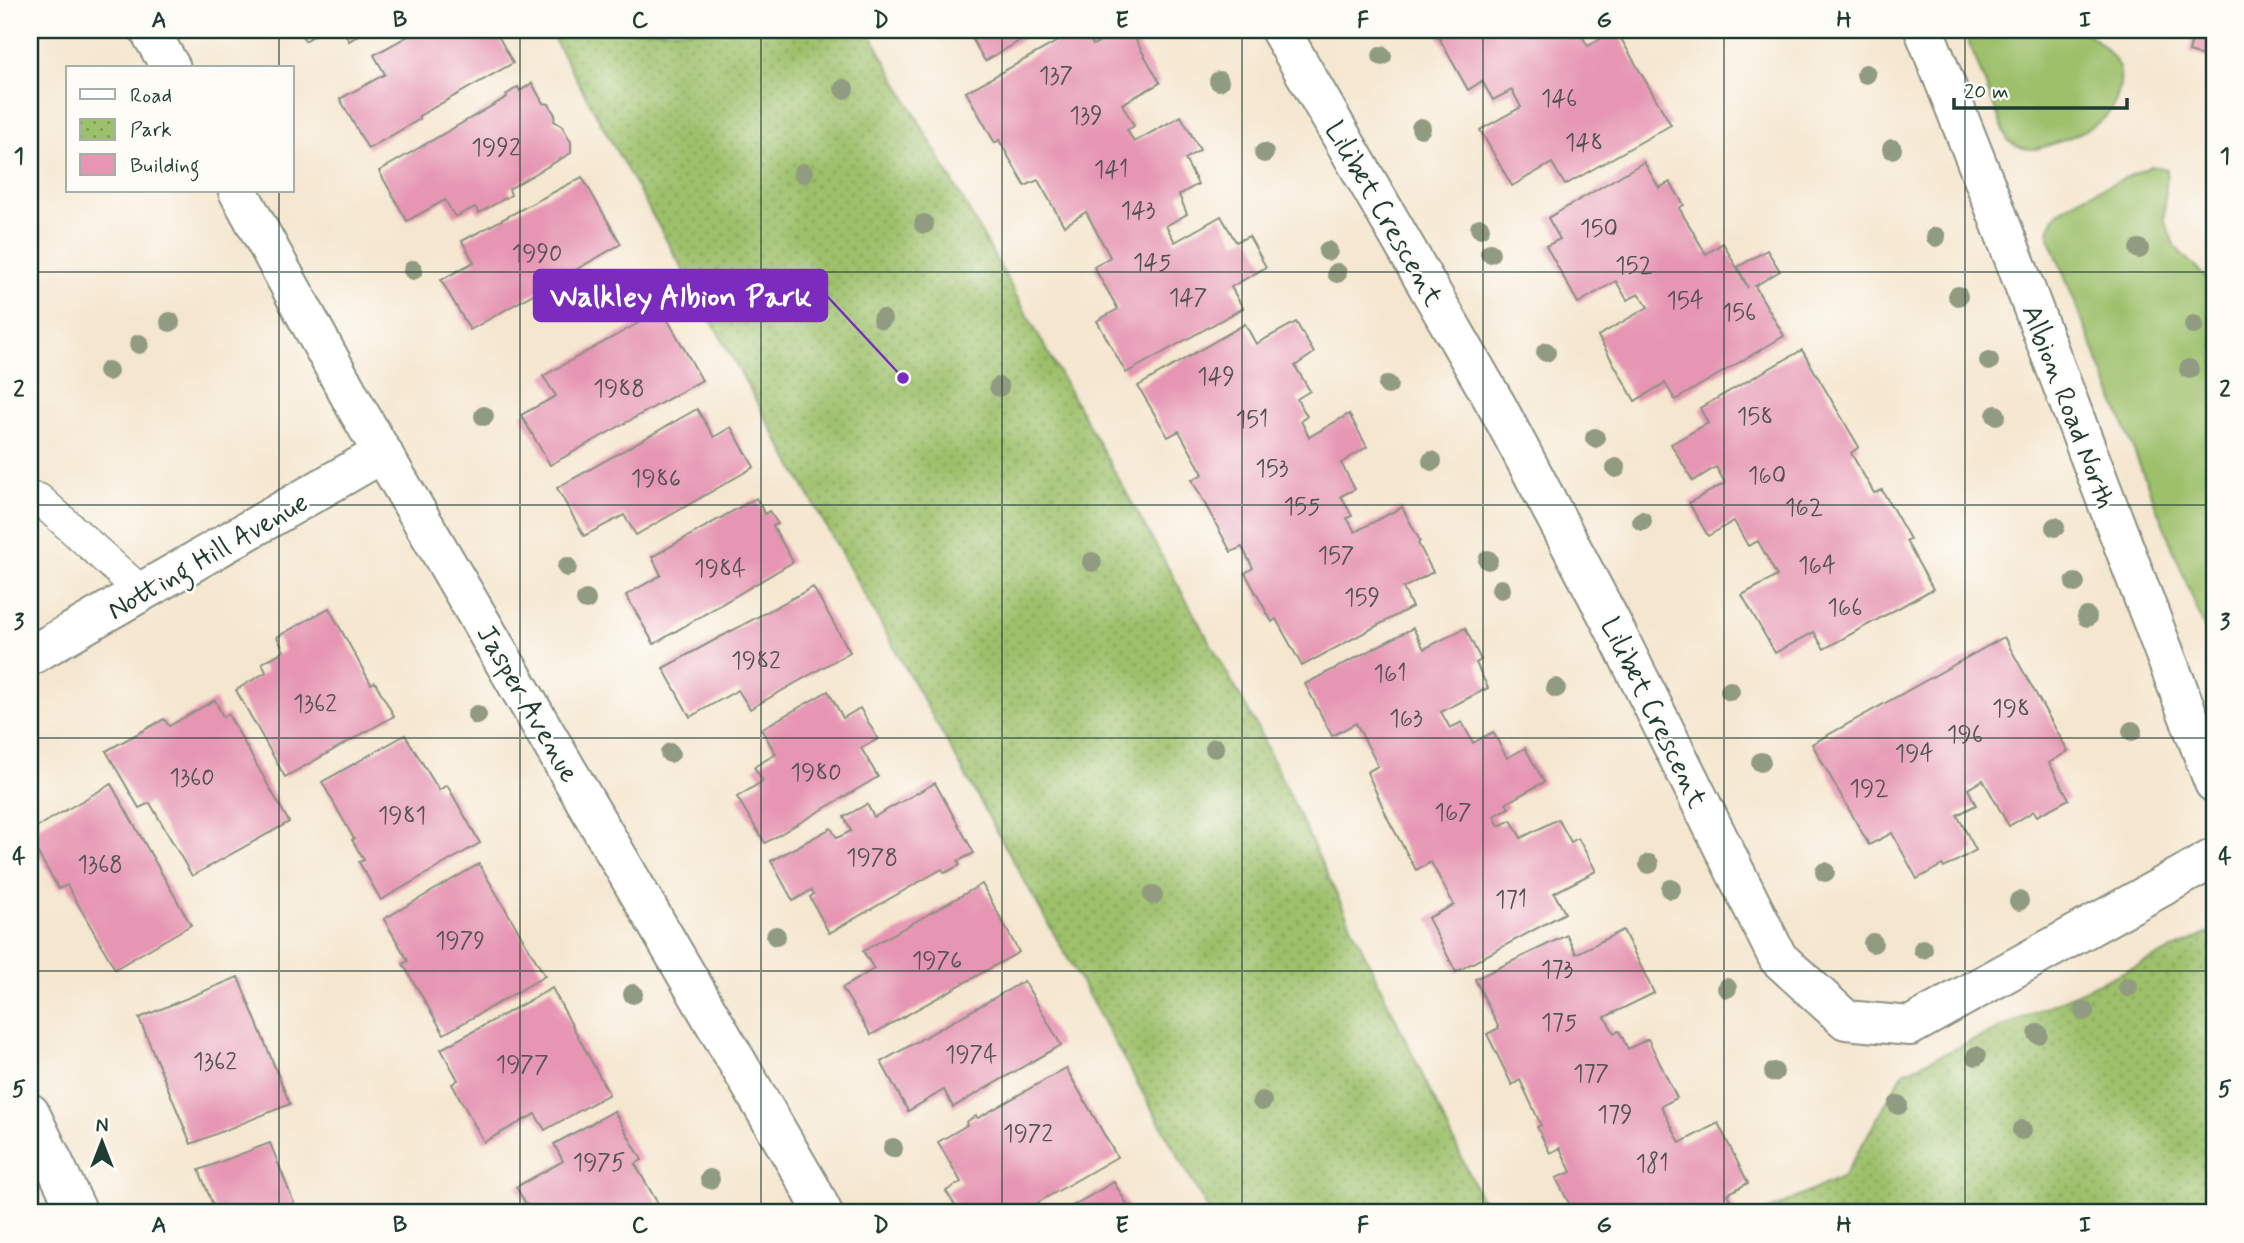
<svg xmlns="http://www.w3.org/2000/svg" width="2244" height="1243" viewBox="0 0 2244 1243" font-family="Mynerve,sans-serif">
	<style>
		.green { fill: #9dc06a; stroke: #5e7e4f; stroke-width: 2 }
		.park { fill: url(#park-dots); stroke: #5e7e4f; stroke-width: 2 }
		.building { fill: #e695b2 }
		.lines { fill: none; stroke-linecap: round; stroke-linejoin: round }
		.service-casing { stroke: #8a9282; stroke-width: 33 }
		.minor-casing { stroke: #8a9282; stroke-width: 42 }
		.tertiary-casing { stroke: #8a9282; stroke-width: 42 }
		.service { stroke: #fff; stroke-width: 30 }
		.minor { stroke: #fff; stroke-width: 38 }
		.tertiary { stroke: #fff; stroke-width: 38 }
		.tree { fill: #909b81 }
		.grid { fill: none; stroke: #1f3d34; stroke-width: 2; stroke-opacity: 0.55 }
		.labels { text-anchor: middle; stroke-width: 5; stroke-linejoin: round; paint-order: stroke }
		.number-label { font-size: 24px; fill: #515354 }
		.street-label { font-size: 28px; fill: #1f3d34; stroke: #fdfcf7 }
		.leader { fill: none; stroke: #7b2cbf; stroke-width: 2.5 }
		.callout-dot { fill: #7b2cbf; stroke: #fdfcf7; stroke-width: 2.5 }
		.callout { fill: #7b2cbf; stroke: #7b2cbf; stroke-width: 2.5 }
		.callout-label { font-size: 30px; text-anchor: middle; font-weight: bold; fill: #fff }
		.neatline { fill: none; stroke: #1f3d34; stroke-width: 2.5 }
		.grid-label { font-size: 23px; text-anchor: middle; font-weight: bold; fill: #1f3d34 }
	</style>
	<defs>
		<pattern id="park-dots" width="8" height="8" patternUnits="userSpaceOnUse" patternTransform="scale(1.75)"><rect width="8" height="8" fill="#9dc06a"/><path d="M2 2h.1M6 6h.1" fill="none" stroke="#7f9d58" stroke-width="1.8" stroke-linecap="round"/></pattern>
	</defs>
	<rect width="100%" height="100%" fill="#fdfcf7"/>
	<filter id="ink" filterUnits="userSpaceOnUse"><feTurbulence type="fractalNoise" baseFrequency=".0143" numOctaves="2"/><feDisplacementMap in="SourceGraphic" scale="14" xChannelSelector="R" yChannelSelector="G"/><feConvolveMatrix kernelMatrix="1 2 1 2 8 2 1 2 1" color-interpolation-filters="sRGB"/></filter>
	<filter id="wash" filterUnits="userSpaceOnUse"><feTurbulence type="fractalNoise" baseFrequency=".00686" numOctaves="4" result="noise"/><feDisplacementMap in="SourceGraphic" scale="28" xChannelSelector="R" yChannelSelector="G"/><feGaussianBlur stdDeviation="1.57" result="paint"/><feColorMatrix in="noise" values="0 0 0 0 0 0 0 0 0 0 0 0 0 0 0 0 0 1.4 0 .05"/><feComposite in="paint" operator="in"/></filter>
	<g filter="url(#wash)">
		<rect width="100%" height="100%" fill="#f5e6cf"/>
		<g class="green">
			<path d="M1964,30h119c11,9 28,21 34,34 8,16 0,39 -10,51 -10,13 -62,35 -79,34 -6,0 -14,-5 -20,-8z"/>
			<path d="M2151,166l16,3 -3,50 11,28 39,39v366l-165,-415c0,-7 2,-16 7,-22 19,-19 69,-35 95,-49z"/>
		</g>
		<g class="park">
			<polygon points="549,30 868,30 1256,725 1488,1213 1210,1213"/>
			<polygon points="2213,931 2214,1213 1763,1213 1844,1176 1904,1072"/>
		</g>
		<g id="blocks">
			<g class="building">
				<polygon points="299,30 323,30 305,41"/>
				<polygon points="343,30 367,30 349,41"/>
				<polygon points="419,30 495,30 513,63 419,116 420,119 368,149 340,99 385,74 374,55"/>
				<polygon points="967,30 1039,30 985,61"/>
				<polygon points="1078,30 1084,30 1093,45 1121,30 1130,30 1160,83 1122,104 1134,126 1127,130 1134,142 1181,116 1200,150 1185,159 1198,184 1179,195 1187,214 1166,226 1175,242 1221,216 1236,242 1249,236 1266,267 1231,287 1243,308 1126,373 1097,321 1118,309 1094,267 1110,257 1086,212 1064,226 1038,180 1025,186 999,140 995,143 966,92"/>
				<polygon points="1444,30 1578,30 1588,46 1616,30 1671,125 1565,185 1552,163 1512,186 1480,130 1521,107 1512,90 1493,100 1482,81 1468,90 1437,34"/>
				<polygon points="2194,30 2214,30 2214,59 2189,52"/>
				<polygon points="532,83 543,103 549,104 555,115 554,121 562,126 571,142 571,153 509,189 511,195 479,213 475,207 455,217 445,200 407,221 379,171 507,97 506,95 518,87 520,91"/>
				<polygon points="2213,160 2214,160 2214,190 2206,188"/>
				<polygon points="1644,162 1659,188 1670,182 1684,205 1679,208 1706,254 1723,243 1748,288 1738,267 1767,250 1780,271 1755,286 1784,336 1675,400 1665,383 1635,401 1598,336 1648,307 1639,294 1627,300 1616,281 1578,303 1546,246 1560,239 1548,218"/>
				<polygon points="582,177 621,244 470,330 441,280 474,262 462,241"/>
				<polygon points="662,310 702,380 550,465 521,415 556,396 543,376"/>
				<polygon points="1296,322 1314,353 1295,366 1310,391 1297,399 1307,416 1301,421 1309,437 1349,414 1367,447 1341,463 1355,489 1341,496 1352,516 1347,518 1355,532 1402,507 1420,541 1418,543 1433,572 1403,588 1412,607 1302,666 1276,619 1272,622 1245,573 1253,568 1242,547 1231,552 1192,480 1203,474 1179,431 1168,437 1138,386 1245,324 1256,344"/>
				<polygon points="1802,350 1859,447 1851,453 1874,493 1882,490 1910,539 1906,541 1933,589 1824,649 1814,632 1775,653 1742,595 1777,576 1758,541 1748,546 1734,521 1708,536 1689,503 1725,483 1716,467 1693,481 1671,444 1708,423 1700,408"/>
				<polygon points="697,409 714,437 731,427 754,467 636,535 624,515 584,536 557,488"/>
				<polygon points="756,498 765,514 769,511 778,524 773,526 793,562 654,644 626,595 661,575 652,557"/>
				<polygon points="813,587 850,652 750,709 738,690 690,717 663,668"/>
				<polygon points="329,608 371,684 375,682 394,716 285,777 236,690 266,672 262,663 284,651 277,637"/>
				<polygon points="1413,628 1424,649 1465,628 1481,660 1476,663 1488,688 1441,712 1450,728 1462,722 1473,743 1493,732 1507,758 1525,748 1544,782 1506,803 1509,808 1494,816 1499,826 1511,820 1521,838 1558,819 1571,842 1578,838 1596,871 1554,893 1565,913 1456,972 1428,918 1454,905 1431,862 1416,870 1389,821 1367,772 1378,766 1356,723 1332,736 1305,684"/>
				<polygon points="2004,637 2068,751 2049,763 2069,799 2037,816 2034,811 2009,826 1983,780 1968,789 1976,805 1957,815 1976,850 1944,868 1942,865 1917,879 1892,833 1869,845 1812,744"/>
				<polygon points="828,691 843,718 860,708 878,739 861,748 878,777 765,843 737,797 763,781 754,767 776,754 761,729"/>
				<polygon points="215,700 223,717 228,714 289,822 192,876 150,803 139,808 106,751 164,719 169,726"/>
				<polygon points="405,735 439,790 447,785 480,843 381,900 359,862 364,860 352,840 354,839 322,782"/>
				<polygon points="935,783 974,853 958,861 960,865 945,873 942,869 829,933 810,897 814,894 811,890 793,901 771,861 831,828 837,838 851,831 844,817 867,804 874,817"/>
				<polygon points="111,784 191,925 115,969 67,885 59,889 30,840 30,831"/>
				<polygon points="479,864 545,976 444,1034 403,964 408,961 384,919"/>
				<polygon points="982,884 1019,952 871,1035 842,988 874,969 863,951"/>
				<polygon points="1623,930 1654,993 1605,1017 1614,1033 1619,1031 1628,1049 1648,1039 1677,1098 1661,1106 1680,1143 1718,1123 1748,1183 1727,1194 1737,1213 1574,1213 1556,1178 1571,1172 1560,1148 1550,1153 1537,1127 1541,1125 1520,1080 1512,1085 1487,1034 1499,1028 1475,979 1567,935 1576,954"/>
				<polygon points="238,977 290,1104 191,1144 139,1018"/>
				<polygon points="1024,981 1061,1045 953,1107 944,1090 908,1111 881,1062"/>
				<polygon points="552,988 609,1094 545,1130 535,1114 484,1142 452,1084 458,1080 441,1049"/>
				<polygon points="1066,1068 1117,1157 1030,1207 1032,1210 1026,1213 960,1213 946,1191 961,1182 938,1142 967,1125 966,1122 976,1116 978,1118"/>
				<polygon points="614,1111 642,1160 635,1164 660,1207 649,1213 531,1213 516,1187 563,1161 554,1144"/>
				<polygon points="270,1143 298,1213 216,1213 199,1170"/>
				<polygon points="1114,1182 1132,1213 1060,1213"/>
			</g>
		</g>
	</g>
	<g filter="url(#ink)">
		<use href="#blocks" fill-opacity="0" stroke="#8a9282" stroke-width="2"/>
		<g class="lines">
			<defs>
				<polyline id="service" points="30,498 39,499 142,592"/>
				<g id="minor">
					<polyline points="149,30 171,68"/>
					<polyline points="1280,30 1498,408 1611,622 1778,958 1846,1020 1910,1026 2214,858"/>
					<polyline points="238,191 358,411 810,1187 823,1213"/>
					<polyline points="30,656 383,453"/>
					<polyline points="30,1113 78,1213"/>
				</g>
				<polyline id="tertiary" points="1924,30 1992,201 2214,783"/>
			</defs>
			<use href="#service" class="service-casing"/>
			<use href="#minor" class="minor-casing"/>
			<use href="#tertiary" class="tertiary-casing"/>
			<use href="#service" class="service"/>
			<use href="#minor" class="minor"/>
			<use href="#tertiary" class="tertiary"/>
		</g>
		<g class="tree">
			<circle cx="1382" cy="56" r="10"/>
			<circle cx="1866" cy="74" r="10"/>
			<circle cx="1219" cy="81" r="10"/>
			<circle cx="844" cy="89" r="10"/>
			<circle cx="1421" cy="128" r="10"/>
			<circle cx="1892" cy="149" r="10"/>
			<circle cx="1264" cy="153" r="10"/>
			<circle cx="803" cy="173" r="10"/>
			<circle cx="924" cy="224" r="10"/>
			<circle cx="1480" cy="228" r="10"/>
			<circle cx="1936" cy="237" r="10"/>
			<circle cx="2139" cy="249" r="10"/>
			<circle cx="1328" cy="251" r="10"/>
			<circle cx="1490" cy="253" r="10"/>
			<circle cx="413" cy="270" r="10"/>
			<circle cx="1337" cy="273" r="10"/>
			<circle cx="1958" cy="296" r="10"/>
			<circle cx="882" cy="319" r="10"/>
			<circle cx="170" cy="322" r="10"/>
			<circle cx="2194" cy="325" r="10"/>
			<circle cx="139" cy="344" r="10"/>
			<circle cx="1546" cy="352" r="10"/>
			<circle cx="1989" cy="361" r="10"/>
			<circle cx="2189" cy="369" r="10"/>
			<circle cx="108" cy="371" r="10"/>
			<circle cx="1388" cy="385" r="10"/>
			<circle cx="999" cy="387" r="10"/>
			<circle cx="1996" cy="415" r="10"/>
			<circle cx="484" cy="416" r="10"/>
			<circle cx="1595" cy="438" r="10"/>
			<circle cx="1432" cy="461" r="10"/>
			<circle cx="1616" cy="468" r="10"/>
			<circle cx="1642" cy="521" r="10"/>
			<circle cx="2055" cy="527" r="10"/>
			<circle cx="1488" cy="560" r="10"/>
			<circle cx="1092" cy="562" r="10"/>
			<circle cx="567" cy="567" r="10"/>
			<circle cx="2075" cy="583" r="10"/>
			<circle cx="1501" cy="589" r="10"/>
			<circle cx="586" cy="600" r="10"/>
			<circle cx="2087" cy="617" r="10"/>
			<circle cx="1556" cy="688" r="10"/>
			<circle cx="1730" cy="691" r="10"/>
			<circle cx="477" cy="715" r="10"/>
			<circle cx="2132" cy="731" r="10"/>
			<circle cx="1215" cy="748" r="10"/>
			<circle cx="670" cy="753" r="10"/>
			<circle cx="1761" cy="762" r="10"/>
			<circle cx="1649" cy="864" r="10"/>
			<circle cx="1825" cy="872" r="10"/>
			<circle cx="1671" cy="889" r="10"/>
			<circle cx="1153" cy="895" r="10"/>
			<circle cx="2019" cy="901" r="10"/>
			<circle cx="776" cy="936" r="10"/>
			<circle cx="1873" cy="943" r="10"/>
			<circle cx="1923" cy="949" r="10"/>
			<circle cx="2128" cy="987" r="10"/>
			<circle cx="1727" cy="988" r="10"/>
			<circle cx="633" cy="994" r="10"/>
			<circle cx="2084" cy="1011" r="10"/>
			<circle cx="2038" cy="1034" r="10"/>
			<circle cx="1976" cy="1056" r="10"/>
			<circle cx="1774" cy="1072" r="10"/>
			<circle cx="1262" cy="1101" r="10"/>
			<circle cx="1898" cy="1105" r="10"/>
			<circle cx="2022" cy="1130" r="10"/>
			<circle cx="893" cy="1148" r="10"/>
			<circle cx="710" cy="1179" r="10"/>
		</g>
	</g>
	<path class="grid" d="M279,30v38M520,30v1183M761,30v1183M1002,30v1183M1242,30v1183M1483,30v1183M1724,30v1183M1965,30v1183M279,191v1022M30,272h2184M30,505h2184M30,738h2184M30,971h2184"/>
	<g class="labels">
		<g class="number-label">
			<text x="1056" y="83">137</text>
			<text x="1559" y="106">146</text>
			<text x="1086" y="123">139</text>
			<text x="1584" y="150">148</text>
			<text x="496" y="155">1992</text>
			<text x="1111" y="177">141</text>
			<text x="1138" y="218">143</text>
			<text x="1599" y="236">150</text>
			<text x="537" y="261">1990</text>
			<text x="1152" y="270">145</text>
			<text x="1634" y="273">152</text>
			<text x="1188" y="305">147</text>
			<text x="1685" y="308">154</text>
			<text x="1739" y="320">156</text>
			<text x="1216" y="384">149</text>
			<text x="619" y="396">1988</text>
			<text x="1755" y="424">158</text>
			<text x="1252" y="427">151</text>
			<text x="1272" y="476">153</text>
			<text x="1767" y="483">160</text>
			<text x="656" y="486">1986</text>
			<text x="1302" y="514">155</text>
			<text x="1804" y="515">162</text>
			<text x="1336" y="563">157</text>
			<text x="1817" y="573">164</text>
			<text x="720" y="576">1984</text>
			<text x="1362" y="605">159</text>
			<text x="1845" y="615">166</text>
			<text x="756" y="668">1982</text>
			<text x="1390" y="681">161</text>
			<text x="315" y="711">1362</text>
			<text x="2011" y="716">198</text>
			<text x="1406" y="726">163</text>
			<text x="1965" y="742">196</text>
			<text x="1914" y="761">194</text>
			<text x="816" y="780">1980</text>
			<text x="192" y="785">1360</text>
			<text x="1869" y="796">192</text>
			<text x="1453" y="820">167</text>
			<text x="402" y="823">1981</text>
			<text x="872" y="865">1978</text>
			<text x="100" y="872">1368</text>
			<text x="1511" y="907">171</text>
			<text x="460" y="948">1979</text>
			<text x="937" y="968">1976</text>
			<text x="1557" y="977">173</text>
			<text x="1559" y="1030">175</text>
			<text x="971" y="1062">1974</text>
			<text x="215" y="1069">1362</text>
			<text x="522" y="1072">1977</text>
			<text x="1591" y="1081">177</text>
			<text x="1615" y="1122">179</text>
			<text x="1028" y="1141">1972</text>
			<text x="599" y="1170">1975</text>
			<text x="1652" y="1171">181</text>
		</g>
		<g class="street-label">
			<text transform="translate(1385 213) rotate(60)" y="10">Lilibet Crescent</text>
			<text transform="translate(2070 406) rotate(69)" y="10">Albion Road North</text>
			<text transform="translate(207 555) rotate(-30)" y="10">Notting Hill Avenue</text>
			<text transform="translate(529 703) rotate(60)" y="10">Jasper Avenue</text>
			<text transform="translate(1655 712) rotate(64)" y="10">Lilibet Crescent</text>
		</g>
	</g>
	<path class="leader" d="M903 378L827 296"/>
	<circle class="callout-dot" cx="903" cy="378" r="7"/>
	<rect class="callout" x="534" y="270" width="293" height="51" rx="7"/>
	<g class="callout-label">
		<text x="681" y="306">Walkley Albion Park</text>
	</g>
	<rect width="2244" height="1243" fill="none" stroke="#fdfcf7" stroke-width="77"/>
	<rect x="66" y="66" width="228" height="126" fill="#fdfcf7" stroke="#a4b0a9" stroke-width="2"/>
	<rect x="80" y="89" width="35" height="10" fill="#ffffff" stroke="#a4b0a9" stroke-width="2"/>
	<text x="130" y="102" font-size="21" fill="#1f3d34">Road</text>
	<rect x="80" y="119" width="35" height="21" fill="url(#park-dots)" stroke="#a4b0a9" stroke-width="2"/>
	<text x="130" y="136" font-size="21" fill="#1f3d34">Park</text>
	<rect x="80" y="154" width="35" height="21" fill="#e695b2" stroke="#a4b0a9" stroke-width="2"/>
	<text x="130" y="172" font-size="21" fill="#1f3d34">Building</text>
	<g transform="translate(102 1142)" stroke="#fdfcf7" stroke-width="5" paint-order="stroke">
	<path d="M0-5L12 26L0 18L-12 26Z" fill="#1f3d34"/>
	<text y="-10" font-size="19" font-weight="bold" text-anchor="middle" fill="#1f3d34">N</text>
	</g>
	<path d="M1954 98v10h173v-10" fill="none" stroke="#1f3d34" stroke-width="3.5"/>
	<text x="1964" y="98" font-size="21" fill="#1f3d34" stroke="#fdfcf7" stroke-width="5" paint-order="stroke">20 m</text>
	<rect x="38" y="38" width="2168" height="1166" class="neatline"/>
	<g class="grid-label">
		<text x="159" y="27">A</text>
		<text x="400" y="27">B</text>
		<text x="640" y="27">C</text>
		<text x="881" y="27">D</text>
		<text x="1122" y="27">E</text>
		<text x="1363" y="27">F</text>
		<text x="1604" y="27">G</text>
		<text x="1844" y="27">H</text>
		<text x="2085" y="27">I</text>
		<text x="19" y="163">1</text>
		<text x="2225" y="163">1</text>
		<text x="19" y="396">2</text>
		<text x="2225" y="396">2</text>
		<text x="19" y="629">3</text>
		<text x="2225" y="629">3</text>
		<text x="19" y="863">4</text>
		<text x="2225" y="863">4</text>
		<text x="19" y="1096">5</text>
		<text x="2225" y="1096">5</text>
		<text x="159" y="1232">A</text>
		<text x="400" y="1232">B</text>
		<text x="640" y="1232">C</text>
		<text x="881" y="1232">D</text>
		<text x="1122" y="1232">E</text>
		<text x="1363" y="1232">F</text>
		<text x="1604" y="1232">G</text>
		<text x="1844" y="1232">H</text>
		<text x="2085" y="1232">I</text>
	</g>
</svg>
